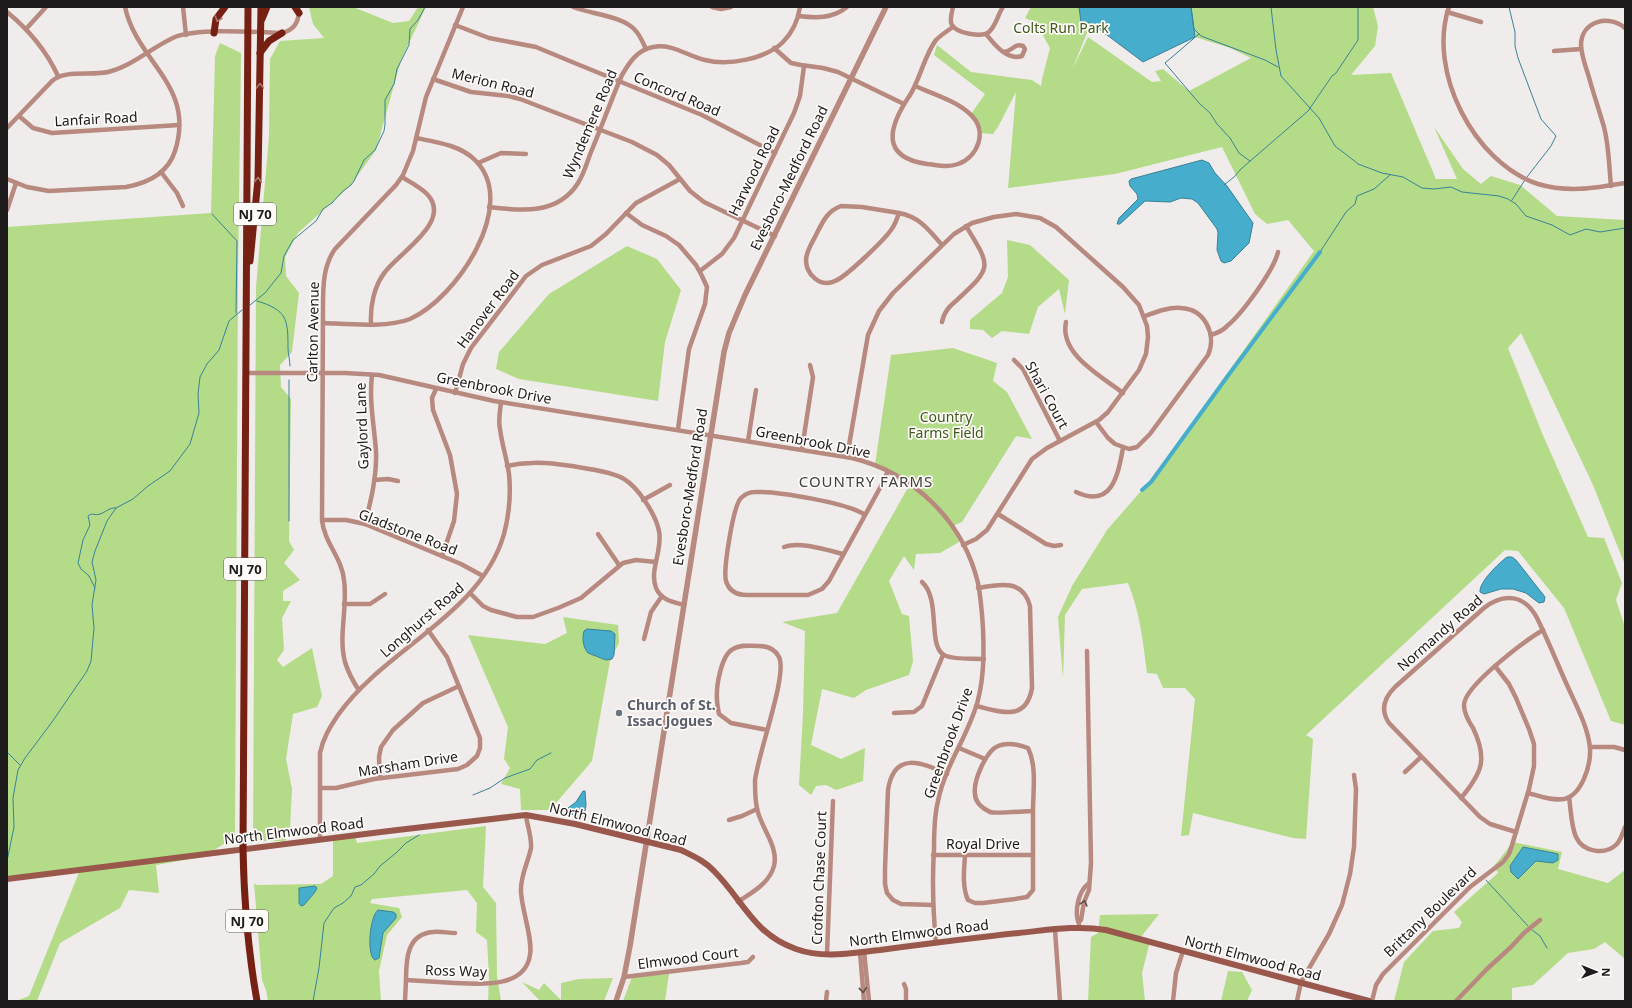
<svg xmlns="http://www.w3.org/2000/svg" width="1632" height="1008" viewBox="0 0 1632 1008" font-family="'Noto Sans',sans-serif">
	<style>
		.green { fill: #b3db88 }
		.water { fill: #46aecc; stroke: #398297 }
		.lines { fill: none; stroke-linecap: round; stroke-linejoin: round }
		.stream { stroke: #398297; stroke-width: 1 }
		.canal { stroke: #46aecc; stroke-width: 4 }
		.minor { stroke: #b7897f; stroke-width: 4.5 }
		.tertiary { stroke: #b7897f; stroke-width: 5.5 }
		.secondary { stroke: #99584b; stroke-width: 6 }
		.trunk { stroke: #762013; stroke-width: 7 }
		.oneway { stroke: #ac776f }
		.oneway2 { stroke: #624c47 }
		.worship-dot { fill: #6b7280; stroke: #fdfaf8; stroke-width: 1.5 }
		.labels { text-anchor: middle; stroke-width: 3.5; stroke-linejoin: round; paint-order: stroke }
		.shield { fill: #fdfaf8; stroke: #605d5d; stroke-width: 1 }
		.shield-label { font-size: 13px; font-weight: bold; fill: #1c1a1a }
		.park-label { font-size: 14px; fill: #3e591a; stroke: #fdfaf8 }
		.street-label { font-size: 14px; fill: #1c1a1a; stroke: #fdfaf8 }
		.worship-label { font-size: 14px; font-weight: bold; fill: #5b616d; stroke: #fdfaf8; text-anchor: start }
		.neighbourhood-label { font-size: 15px; letter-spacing: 1px; fill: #42403f; stroke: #fdfaf8 }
	</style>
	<rect width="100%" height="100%" fill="#f0eceb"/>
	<g class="green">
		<polygon points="309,7 353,7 393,23 409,21 418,7 426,7 401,60 376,150 350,186 298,233 285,257 286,276 299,293 292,352 280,365 281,387 291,399 289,541 294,550 284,563 300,580 283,591 283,601 291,601 282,618 284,650 277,660 283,667 312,648 322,696 317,707 293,714 286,759 292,789 290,829 285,841 265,841 253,839 256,288 269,136 270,59 280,41 324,38 313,24"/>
		<path d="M1031,7h48l12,16 -19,47 16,-33 64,45 9,-1 -6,-10 8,-2 26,22 62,-33 -21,-10 -35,-11 -4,-30h182l5,19 -3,20 -24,29 40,-2 45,106h21l-23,-52 29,42 18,15 10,-8 29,9 37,31 68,4v345l-32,-80 -72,-152 -13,15 34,85 46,104 16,1 18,45 -6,17 9,27v98l-14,-4 -47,-113 -46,-57 -13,-1 -199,185 7,4 -7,100 -13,-1 -100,-25 -4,22 -8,1 14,-137 -10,-11h-22l-6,-14 -10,-1c-4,-31 -7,-61 -19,-90l-46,6 -17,26 -2,64 -5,-62 14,-31 35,-56 48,-55 159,-224 -26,-31 -21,4 -12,-10 -33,-67 -107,27 -107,14 8,-96 -18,35 -5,7 -14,-1 -8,-19 14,-20 -51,-39 3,-10 34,27 61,8 9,6 1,-7 8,-31 -14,-25 -11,-5z"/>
		<polygon points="220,43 241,53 238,274 235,837 203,857 156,865 159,893 129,890 120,908 60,943 37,1001 16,1001 29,996 80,870 7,879 7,227 211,213 215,56"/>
		<polygon points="1007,240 1030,245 1069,280 1065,314 1059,289 1038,307 1029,334 1002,331 992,338 983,330 970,329 970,320 1002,293 1008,277"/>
		<polygon points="627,246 657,259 681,290 665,342 658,401 519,379 496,369 499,352 549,294"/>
		<polygon points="953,348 997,363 993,381 1007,392 1032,439 1016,436 962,522 953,526 959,542 940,553 916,554 914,570 904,556 889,581 902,614 909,616 913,661 909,675 866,690 854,698 822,689 811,745 841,759 865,748 863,781 836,790 826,785 816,786 811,795 799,785 803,713 805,631 782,622 837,613 910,484 875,465 891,355"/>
		<polygon points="563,617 618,625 619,643 610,661 592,761 550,810 521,810 520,789 501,784 510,768 504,759 508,727 468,635 545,644 567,633"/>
		<polygon points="486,826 483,887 496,903 497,976 501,1001 488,1001 489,978 487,940 476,932 477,903 467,890 372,899 370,903 399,908 402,917 387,935 379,971 381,1001 268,1001 266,990 262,980 254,883 256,885 321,884 333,876 333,839 355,836 357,843"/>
		<polygon points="1513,842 1562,852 1558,869 1608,883 1625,870 1625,959 1605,942 1594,949 1568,953 1533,985 1512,988 1512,1001 1394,1001 1404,962 1433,931 1459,928 1462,922 1454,912 1498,873 1494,866"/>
		<polygon points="1159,914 1141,937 1150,941 1142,973 1145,1001 1088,1001 1091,937 1098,933 1100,915"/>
		<polygon points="1228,971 1242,972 1252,990 1247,1001 1221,1001"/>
		<polygon points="669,974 665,1001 623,1001 632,977"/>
		<polygon points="613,978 604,1001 540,1001 522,982 539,990 544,983 561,1000 561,983 579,979"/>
	</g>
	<g class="water">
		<polygon points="1079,7 1191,7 1195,37 1143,62 1091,23 1081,22"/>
		<polygon points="1202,160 1209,163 1215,173 1227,186 1253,223 1249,243 1231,261 1224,263 1221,261 1217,250 1218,233 1217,229 1198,203 1192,199 1181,198 1170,202 1145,201 1120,224 1117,224 1119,218 1138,199 1137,194 1130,186 1129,181 1131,179"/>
		<path d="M1507,557h5l4,3 29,37 -1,5 -5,1 -13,-10 -13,-4h-12l-17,5 -4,-2c-1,-10 19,-29 27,-35z"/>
		<path d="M587,629l24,2 4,3 -1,21 -2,4 -6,1 -18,-7c-5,-6 -6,-14 -4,-22z"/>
		<polygon points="583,791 585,791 586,805 584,817 580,817 568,813 568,808 576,802"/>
		<polygon points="1523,847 1554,853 1558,854 1558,860 1553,863 1536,861 1518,879 1511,872 1510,866"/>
		<path d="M315,886l2,2c-1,4 -9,12 -13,17l-3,1 -2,-3v-15z"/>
		<path d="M378,910l15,2 3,2v4l-13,15 -4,25 -4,2c-9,-5 -5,-44 3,-50z"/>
	</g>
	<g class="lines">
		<g class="stream">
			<polyline points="1191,7 1194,29 1201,36 1265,60 1278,67"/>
			<polyline points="1271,7 1276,50 1281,76 1319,118 1335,146 1352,159 1358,164 1382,173 1403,177 1422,188 1434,189 1451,187 1462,192 1499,196 1508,199 1516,204 1526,216 1552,225 1570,235 1586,229 1600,232 1625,228"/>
			<polyline points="1509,7 1515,32 1515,46 1518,58 1541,119 1556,136 1551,146 1527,177"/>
			<polyline points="1199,34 1165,63 1199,103 1210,113 1217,124 1230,138 1239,153 1250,161"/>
			<polyline points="1224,185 1234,177 1241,169 1308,111 1332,76 1336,73 1358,40 1358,7"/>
			<polyline points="1512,200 1525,180"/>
			<polyline points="212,214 237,241 236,313"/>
			<polyline points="1320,252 1346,212 1355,204 1357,196 1374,189 1390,175"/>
			<path d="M257,301c30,9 31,18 31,47 0,6 2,12 2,18"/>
			<polyline points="250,305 265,293 281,273 284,256 293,240 316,221 323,209 332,203 342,192 351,185 354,181 364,160 375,150 384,131 385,125 385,100 394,84 397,69 409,45 410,29 418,20 425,7"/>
			<polyline points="289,380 289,521"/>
			<path d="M95,588l-6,-12 -8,-7 -3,-6 5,-23 7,-15 -2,-9c4,-4 7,0 12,-2 6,-2 10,-7 16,-6"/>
			<polyline points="7,752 20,765"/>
			<polyline points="473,795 490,788 505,778 530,769 537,760 551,753"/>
			<polyline points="7,861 14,827 13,798 18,770 25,758 52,722 87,671 91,661 94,628 92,605 96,580 92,562 95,551 107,521 116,508 133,499 148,486 170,471 190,444 199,413 198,394 200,377 207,364 219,350 229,321 242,310"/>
			<polyline points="1486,880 1528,926"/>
			<polyline points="1532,930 1540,936 1547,948"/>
			<polyline points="313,1001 319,968 324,923 334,908 343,903 351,896 355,887 361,885 374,874 380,866 396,853 406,843 419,835"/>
		</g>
		<polyline class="canal" points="1142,490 1151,482 1227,377 1320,252"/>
		<g class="minor">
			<polyline points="183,7 186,35"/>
			<path d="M573,7c18,7 50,9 62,23 5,5 8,13 11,19"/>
			<polyline points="712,7 721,9 731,7"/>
			<path d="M953,7c-1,5 -4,14 -1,18 4,8 30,13 37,7 7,-6 9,-18 14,-25"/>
			<path d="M1449,7c-22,64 25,156 89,177 30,9 57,4 87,-1"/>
			<path d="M7,12c22,18 39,38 51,64"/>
			<polyline points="1447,12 1481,22"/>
			<path d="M798,16c18,2 34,3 49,-9"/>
			<polyline points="455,25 489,38 536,47 577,64 702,115 775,153"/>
			<polyline points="26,29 46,7"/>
			<path d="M986,34c8,10 21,27 36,22l3,-7 -2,-3c-9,-3 -10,5 -19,6"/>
			<polyline points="774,48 791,63 801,65 823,68 838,72 904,104"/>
			<polyline points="1554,51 1581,49"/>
			<polyline points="433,79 471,92 508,96 520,99 632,142 657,155 669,165 690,191 704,202 775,236"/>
			<path d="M915,86c18,8 42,15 56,29 17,16 7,42 -13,49 -11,4 -20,1 -31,0 -48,-7 -38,-38 -17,-69 10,-16 15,-41 26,-55 5,-5 11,-9 17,-13"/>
			<polyline points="19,116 33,128 52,133 179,125"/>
			<path d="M7,128l45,-47c14,-12 38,-5 56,-9 25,-6 44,-25 67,-35 24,-9 80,-5 107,-4 11,-3 16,-9 17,-21"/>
			<polyline points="478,163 501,153 526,154"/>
			<polyline points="161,172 177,193 183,206"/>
			<path d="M7,179l20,8 22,4 77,-4c22,-4 42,-14 49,-36 21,-66 -38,-88 -50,-144"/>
			<path d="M1611,186c-2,-20 -2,-40 -7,-59 -5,-17 -11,-35 -16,-53 -3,-9 -7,-20 -7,-30 1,-23 28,-30 44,-16"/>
			<path d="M841,206l21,1 37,6c-2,6 -4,12 -8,17 -7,10 -45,47 -56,51 -14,7 -29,-6 -29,-21 0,-8 6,-17 10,-25 6,-12 11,-24 25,-29z"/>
			<path d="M489,207c32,4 69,8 89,-24 6,-9 9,-21 13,-31 11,-26 20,-52 31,-77 7,-12 15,-25 31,-28 19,-4 34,9 52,13 23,6 61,-1 78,-18 10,-10 15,-22 17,-35"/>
			<polyline points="7,210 16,183"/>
			<polyline points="626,213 642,225 666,236 679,245 696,265 702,276 707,287 705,304 689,349 678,429"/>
			<path d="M899,213c21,4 30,17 43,32"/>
			<polyline points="700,271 722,254 734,238 794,113 800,96 804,66"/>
			<path d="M942,322c2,-11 8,-16 15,-22 36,-33 34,-33 9,-74"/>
			<path d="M1066,322c-7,32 35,54 57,71"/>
			<path d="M323,323c24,1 65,5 87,-4 46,-20 110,-115 65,-159 -15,-15 -39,-18 -59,-22"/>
			<path d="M371,324c-1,-18 3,-38 14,-52 15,-20 68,-51 42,-78 -7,-7 -17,-12 -25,-17"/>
			<path d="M1211,335c6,-2 12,-4 16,-9 15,-12 47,-56 51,-74"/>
			<polyline points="1014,360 1023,369 1060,441"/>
			<path d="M246,373h99l34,2 115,26 358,57c62,15 111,63 126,125 3,15 4,30 5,45 1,25 1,48 -5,72 -9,35 -33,65 -40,101 -4,16 -4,32 -4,48 -2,32 -1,62 2,94"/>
			<polyline points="436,389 432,398 433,410 450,455 457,494 454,521 442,556"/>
			<polyline points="455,393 463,364 471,348 526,276 542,265 591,246 606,234 636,203 680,179"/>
			<path d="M1096,422l12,16 7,6 14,5 8,-2 13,-13 58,-79c9,-20 -3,-46 -27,-47 -13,-1 -25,4 -36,8"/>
			<polyline points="748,441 756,390"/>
			<polyline points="802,449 813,377 810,365"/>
			<polyline points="847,457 868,335 879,311 893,293 954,234 972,223 994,217 1016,214 1040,218 1056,227 1123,287 1139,305 1147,326 1148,337 1146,354 1139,370 1108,412 1099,420 1047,448 1032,459 987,530 976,539 963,545"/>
			<path d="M507,466c8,-2 16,-3 25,-3 16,-1 79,7 92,16 14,8 32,36 35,52 4,19 -10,39 -3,57 5,12 17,14 28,17"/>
			<polyline points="374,480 388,479 398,481"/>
			<path d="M1076,492c36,17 42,-17 47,-44"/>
			<polyline points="643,500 670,485"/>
			<polyline points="998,514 1046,544 1054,546 1061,545"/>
			<path d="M865,515c-16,-12 -89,-24 -110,-23 -5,0 -10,2 -14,6 -8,8 -18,72 -15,83 3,10 11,14 21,14h61l14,-6 7,-8 52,-95 7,-15"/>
			<polyline points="322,520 346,520 365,524 461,564 483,576"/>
			<path d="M365,524c6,-24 12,-48 11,-73 -2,-27 -7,-49 -4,-76"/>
			<polyline points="598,534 619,565"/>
			<path d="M784,547c16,-6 43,3 59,7"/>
			<path d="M922,582c20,18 4,67 24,74 11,4 26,2 38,3"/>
			<polyline points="470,593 483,606 491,610 517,617 533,617 558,608 581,598 623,563 636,560 656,562"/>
			<polyline points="344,604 370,604 385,594"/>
			<polyline points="644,639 651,612 662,596"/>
			<path d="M358,689c-5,-8 -10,-17 -13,-27 -7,-26 3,-55 -1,-82 -2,-22 -20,-38 -22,-60l1,-213c0,-20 0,-41 12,-58l61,-64 7,-10 10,-24 13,-54 37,-90"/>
			<path d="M976,706c23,5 50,17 56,-18l-2,-82c-7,-27 -30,-22 -52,-18"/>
			<polyline points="894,713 914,712 922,706 943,655"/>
			<polyline points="1590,747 1614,747 1625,750"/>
			<polyline points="959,748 985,759"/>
			<polyline points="1405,772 1421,757"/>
			<polyline points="380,778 379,757 381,747 393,730 423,703 459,686"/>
			<polyline points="320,788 336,788 374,779 458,769 467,765 477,756 480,748 480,738 447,657 428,630"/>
			<path d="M1569,797c2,13 2,29 7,40 7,15 29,19 41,7 4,-5 6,-11 8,-17"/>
			<path d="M1461,798c21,-25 27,-39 12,-70 -4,-6 -9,-15 -9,-23 0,-19 62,-65 79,-75"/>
			<polyline points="729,820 742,816 757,809"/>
			<path d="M1516,832l-26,-8 -10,-7 -91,-94c-9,-13 -5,-25 6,-36l89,-79c20,-16 41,-13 53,10 11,22 20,45 30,67 9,20 21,42 23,63 1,17 -8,47 -26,51 -12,2 -25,-3 -36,-6"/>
			<path d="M320,840v-87c3,-15 10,-26 18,-38 46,-66 143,-100 166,-181 5,-19 7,-40 5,-60 -2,-15 -7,-29 -9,-45 -2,-8 0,-18 1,-27"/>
			<polyline points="933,855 1033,855"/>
			<path d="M965,856c-1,14 -3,31 3,44l7,3h8l32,-4 12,-2 6,-7v-79c-9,0 -37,3 -43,1 -8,-4 -15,-10 -15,-18 -2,-13 11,-43 23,-48 9,-4 22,-1 30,2 9,18 5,43 5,63"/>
			<path d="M738,902c14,-10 31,-18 36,-36 5,-20 -14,-39 -17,-58 -2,-8 -2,-19 -2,-27 2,-25 33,-106 24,-124 -4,-8 -11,-11 -20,-11 -9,0 -18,-2 -26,3 -12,6 -17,38 -16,50 0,5 1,10 2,15l12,9 36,7"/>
			<path d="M933,905l-32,-1 -8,-4 -6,-7 -2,-9v-15l3,-79c6,-39 34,-28 59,-16"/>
			<polyline points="1079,922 1081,920 1084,902 1089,890 1091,863 1087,651"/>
			<path d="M1079,924c-5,-12 -1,-32 9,-40"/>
			<polyline points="1055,930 1060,1001"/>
			<path d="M455,933c-7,0 -14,-2 -22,-1 -26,2 -27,27 -27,48 16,1 33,2 49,3 24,1 70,6 75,-28 3,-16 -8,-44 -9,-63 -1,-16 7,-29 10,-44 1,-10 -4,-23 -5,-33"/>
			<polyline points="864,951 869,1001"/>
			<polyline points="860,952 864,1001"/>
			<polyline points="827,954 833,801"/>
			<polyline points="624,977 741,963 748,962 753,957"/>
			<polyline points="904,984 906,989 906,1001"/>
			<polyline points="405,1001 406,980"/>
			<polyline points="826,1001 827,992"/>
			<polyline points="1173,1001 1176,973 1183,951"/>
			<polyline points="1297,1001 1301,982 1329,934 1342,905 1350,874 1354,847 1356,789 1354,775"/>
			<polyline points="1372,1001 1376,985 1383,974 1470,887 1503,862 1509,854 1512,845 1529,789 1534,766 1534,744 1529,729 1516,698 1509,684 1495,666"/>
			<polyline points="1456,1001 1487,969 1511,947 1524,933 1540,920"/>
		</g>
		<polyline class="tertiary" points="616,1001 624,977 630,946 724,352 729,333 745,295 886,7"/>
		<path class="secondary" d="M7,879l382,-48 137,-16 49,9 106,26c12,6 24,11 33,21 29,29 39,63 82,78 27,10 56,4 84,1 46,-6 92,-12 139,-17 29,-3 58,-8 87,-3l263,71"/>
		<g class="trunk">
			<path d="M248,7l-5,842c1,51 5,102 14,152"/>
			<polyline points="295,7 299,13"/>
			<polyline points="262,19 267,7"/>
			<polyline points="214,33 216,19 225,7"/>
			<polyline points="260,53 269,41 282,33"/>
			<polyline points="250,261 258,179 261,7"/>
		</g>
	</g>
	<defs><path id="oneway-chevron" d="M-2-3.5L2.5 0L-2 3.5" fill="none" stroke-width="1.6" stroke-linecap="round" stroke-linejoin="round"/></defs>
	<g class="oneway">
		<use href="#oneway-chevron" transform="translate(218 19) rotate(109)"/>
		<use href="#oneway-chevron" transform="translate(260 86) rotate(-91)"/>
		<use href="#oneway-chevron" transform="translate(258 180) rotate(-87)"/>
	</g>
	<g class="oneway2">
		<use href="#oneway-chevron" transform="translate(1084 903) rotate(-74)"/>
		<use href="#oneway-chevron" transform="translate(863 990) rotate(84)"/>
	</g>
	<circle class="worship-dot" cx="619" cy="713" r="4"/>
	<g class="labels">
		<g class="shield">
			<rect x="234" y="203" width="42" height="22" rx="3"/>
			<rect x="224" y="558" width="42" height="22" rx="3"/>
			<rect x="226" y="910" width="42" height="22" rx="3"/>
		</g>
		<g class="shield-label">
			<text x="255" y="219">NJ 70</text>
			<text x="245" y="574">NJ 70</text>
			<text x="247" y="926">NJ 70</text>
		</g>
		<g class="park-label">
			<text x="1061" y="33">Colts Run Park</text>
			<text x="946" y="422">Country<tspan x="946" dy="16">Farms Field</tspan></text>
		</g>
		<g class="street-label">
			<text transform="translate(493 83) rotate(14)" y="5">Merion Road</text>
			<text transform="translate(677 94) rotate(23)" y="5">Concord Road</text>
			<text transform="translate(96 119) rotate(-3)" y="5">Lanfair Road</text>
			<text transform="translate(590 124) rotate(-67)" y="5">Wyndemere Road</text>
			<text transform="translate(754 171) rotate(-64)" y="5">Harwood Road</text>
			<text transform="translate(789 178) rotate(-64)" y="5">Evesboro-Medford Road</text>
			<text transform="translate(488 309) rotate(-53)" y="5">Hanover Road</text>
			<text transform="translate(313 332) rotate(-89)" y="5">Carlton Avenue</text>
			<text transform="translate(494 388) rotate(11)" y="5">Greenbrook Drive</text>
			<text transform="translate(1047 395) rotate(61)" y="5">Shari Court</text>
			<text transform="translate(362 426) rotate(-92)" y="5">Gaylord Lane</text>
			<text transform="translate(813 442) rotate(11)" y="5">Greenbrook Drive</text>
			<text transform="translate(690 487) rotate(-81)" y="5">Evesboro-Medford Road</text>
			<text transform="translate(408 532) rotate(21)" y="5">Gladstone Road</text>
			<text transform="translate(422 620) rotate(-41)" y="5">Longhurst Road</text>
			<text transform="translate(1440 633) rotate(-41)" y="5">Normandy Road</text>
			<text transform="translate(948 743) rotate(-70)" y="5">Greenbrook Drive</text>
			<text transform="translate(408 764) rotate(-9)" y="5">Marsham Drive</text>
			<text transform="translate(618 824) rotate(14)" y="5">North Elmwood Road</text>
			<text transform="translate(294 831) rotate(-7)" y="5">North Elmwood Road</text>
			<text x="983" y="849">Royal Drive</text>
			<text transform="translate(819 878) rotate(-88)" y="5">Crofton Chase Court</text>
			<text transform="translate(1430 912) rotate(-44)" y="5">Brittany Boulevard</text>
			<text transform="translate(919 933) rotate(-7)" y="5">North Elmwood Road</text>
			<text transform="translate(688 958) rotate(-7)" y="5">Elmwood Court</text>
			<text transform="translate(1253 958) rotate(15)" y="5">North Elmwood Road</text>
			<text transform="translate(456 971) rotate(2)" y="5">Ross Way</text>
		</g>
		<g class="worship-label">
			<text x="627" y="710">Church of St.<tspan x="627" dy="16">Issac Jogues</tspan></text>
		</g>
		<g class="neighbourhood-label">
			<text x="866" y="487">COUNTRY FARMS</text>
		</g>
	</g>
	<rect width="1632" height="1008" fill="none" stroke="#1c1a1a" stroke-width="16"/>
	<g transform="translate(1596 972) rotate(91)" stroke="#fdfaf8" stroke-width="3" paint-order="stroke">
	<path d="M0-3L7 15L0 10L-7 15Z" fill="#1c1a1a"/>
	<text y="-6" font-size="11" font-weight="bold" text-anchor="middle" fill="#1c1a1a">N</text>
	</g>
</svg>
